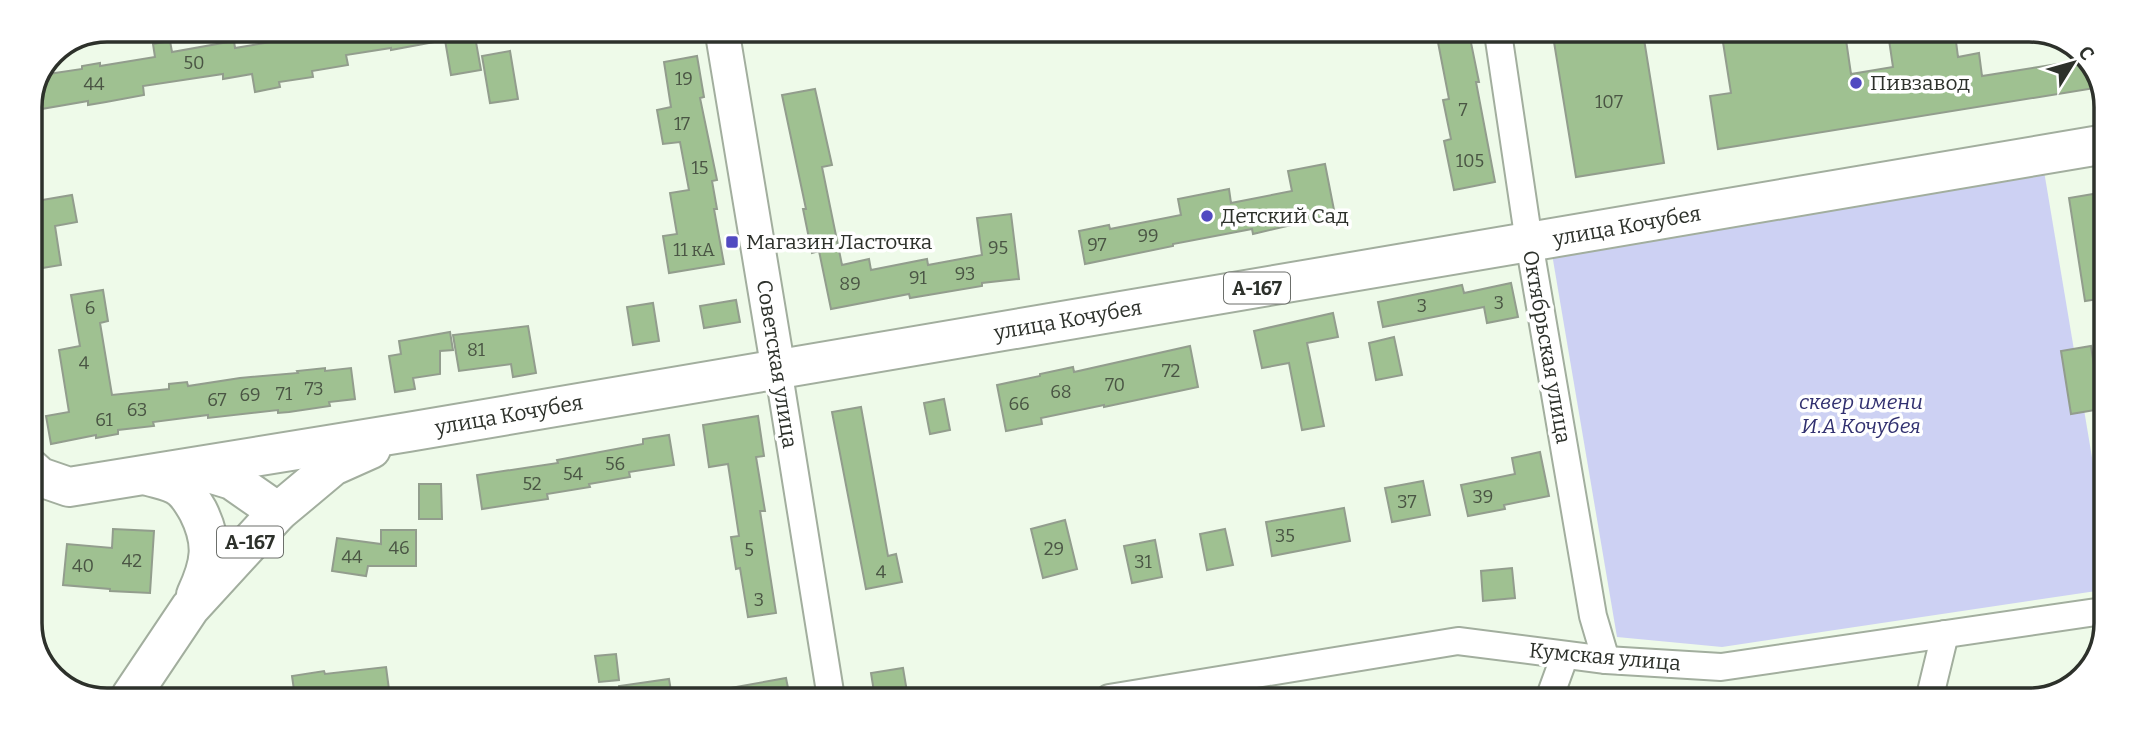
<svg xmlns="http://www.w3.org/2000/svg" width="2136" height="730" viewBox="0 0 2136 730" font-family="Bitter,serif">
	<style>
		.park { fill: #cdd1f3 }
		.building { fill: #9fc191; stroke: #929d8d; stroke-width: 2 }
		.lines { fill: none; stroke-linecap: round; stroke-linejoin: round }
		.minor-casing { stroke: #a2ae9e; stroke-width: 30 }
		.tertiary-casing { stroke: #a2ae9e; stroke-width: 37 }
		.primary-casing { stroke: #a2ae9e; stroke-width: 42 }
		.minor { stroke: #fff; stroke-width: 26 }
		.tertiary { stroke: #fff; stroke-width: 33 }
		.primary { stroke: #fff; stroke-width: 38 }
		.poi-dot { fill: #514ac1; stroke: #fff; stroke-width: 2.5 }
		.labels { text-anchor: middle; stroke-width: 7; stroke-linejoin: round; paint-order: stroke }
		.number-label { font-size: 18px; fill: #4a5544 }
		.shield { fill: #fff; stroke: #6c6f6b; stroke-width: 2 }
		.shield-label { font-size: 19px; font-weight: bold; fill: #2d312b }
		.poi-label { font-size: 21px; fill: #2d312b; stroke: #fff; text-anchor: start }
		.street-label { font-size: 21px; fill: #2d312b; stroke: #fff }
		.park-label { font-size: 21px; font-style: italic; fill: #323170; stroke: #fff }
		.rim { fill: none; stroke: #2d312b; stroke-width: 3.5 }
	</style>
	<rect width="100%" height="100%" fill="#eefae9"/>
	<polygon class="park" points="2044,171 2103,523 2103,590 1722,647 1617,637 1552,254"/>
	<g class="building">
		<polygon points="306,30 448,30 449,34 474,31 481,70 451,75 445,40 391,50 391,48 346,55 348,65 312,71 313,77 279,82 280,87 255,92 252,74 223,79 223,74 143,86 144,95 106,102 88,105 88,101 30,111 30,102 42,75 82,69 82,66 100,63 100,66 155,57 153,44 170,41 172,52 234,41 235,48 283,40 282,34"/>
		<polygon points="1436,32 1469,33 1479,82 1476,82 1495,182 1454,190 1444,141 1451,139 1443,100 1449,99"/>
		<polygon points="1610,33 1643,33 1664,163 1576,177 1554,42"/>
		<polygon points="1741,33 1845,33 1851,74 1893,67 1888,33 1955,34 1958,57 1979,53 1982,76 2089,59 2101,87 1718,149 1710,96 1731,93 1722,36"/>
		<polygon points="510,51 518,99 490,103 482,56"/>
		<polygon points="697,56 704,97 700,98 717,180 712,181 717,209 714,209 724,264 669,273 663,236 677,234 670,193 689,190 680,142 663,144 657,110 671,107 664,62"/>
		<polygon points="815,89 832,165 822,167 842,265 869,259 871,270 927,259 928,265 982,255 977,218 1011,214 1019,279 982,283 982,286 910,298 909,294 831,309 819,251 812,253 803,209 806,209 782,95"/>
		<polygon points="1325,164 1335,215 1253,234 1252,229 1173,244 1173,246 1085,264 1079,231 1109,225 1110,229 1181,215 1178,199 1229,189 1231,203 1292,191 1288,171"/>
		<polygon points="2105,192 2105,298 2085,301 2069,198"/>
		<polygon points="72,195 77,222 55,226 61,265 30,270 30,202"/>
		<polygon points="1511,283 1518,317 1487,323 1484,307 1383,327 1378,302 1462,285 1464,293"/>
		<polygon points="103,290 108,321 100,323 112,395 169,389 169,384 187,382 188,386 240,378 298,373 297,371 325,368 325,371 351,368 355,399 329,402 330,406 289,412 278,413 278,410 208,418 208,415 153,422 154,426 118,430 118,434 96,438 96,435 51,444 46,416 69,412 59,350 80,346 71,295"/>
		<polygon points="736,300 740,322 704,328 700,306"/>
		<polygon points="653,303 659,341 633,345 627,307"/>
		<polygon points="1333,313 1338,337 1307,343 1324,426 1302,430 1289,363 1262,368 1254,331"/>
		<polygon points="528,326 536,373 513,377 511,364 459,371 453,335"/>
		<polygon points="450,332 453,350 440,351 440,374 413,378 415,389 395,392 389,356 401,354 399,341"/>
		<polygon points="1394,337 1402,375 1376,380 1369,343"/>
		<polygon points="1190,346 1198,387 1104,407 1104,405 1041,418 1042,424 1006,431 997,385 1040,376 1040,374 1073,367 1074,372"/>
		<polygon points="2091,346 2101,409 2071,414 2061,351"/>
		<polygon points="944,399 950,430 930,434 924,403"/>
		<polygon points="861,407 888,556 896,554 902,582 866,589 832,412"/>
		<polygon points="758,416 764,456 756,457 765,511 760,511 776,613 748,617 740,568 736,569 731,537 739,536 728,464 709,467 703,425"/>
		<polygon points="669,435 674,465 629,472 630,477 589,484 590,487 547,494 548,499 482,509 477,475 558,463 557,460 643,444 643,439"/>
		<polygon points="1540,452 1549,496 1504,505 1505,509 1468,516 1461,485 1515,474 1512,458"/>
		<polygon points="1423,481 1430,515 1392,522 1385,488"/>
		<polygon points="419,484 441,484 442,519 419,519"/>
		<polygon points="1344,508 1350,541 1272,556 1266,522"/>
		<polygon points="1065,520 1077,569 1043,578 1031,529"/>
		<polygon points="113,529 154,531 150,593 110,591 110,589 63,585 67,544 112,548"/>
		<polygon points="1225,529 1233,565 1207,570 1200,534"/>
		<polygon points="381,530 416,530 416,566 368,566 366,576 332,571 337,538 381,544"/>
		<polygon points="1155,540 1162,577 1132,583 1124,546"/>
		<polygon points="1512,568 1515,598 1483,601 1481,571"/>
		<polygon points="616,654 619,680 599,682 595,656"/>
		<polygon points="386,667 390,697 295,697 292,676 324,671 325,674"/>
		<polygon points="903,668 908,698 875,698 871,673"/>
		<polygon points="786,678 790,698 730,698 730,688"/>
		<polygon points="669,679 672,697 620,697 619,686"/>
	</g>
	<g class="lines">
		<defs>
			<g id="minor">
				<polyline points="1498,33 1529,242 1593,616 1606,660"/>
				<polyline points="778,368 831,698"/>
				<polyline points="1109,698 1458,641 1606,660 1721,667 2103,611"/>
				<polyline points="1549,699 1565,655"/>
				<polyline points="1929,700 1945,634"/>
			</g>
			<polyline id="tertiary" points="722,31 778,368"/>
			<g id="primary">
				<polyline points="30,468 40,477 69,487 408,432 2106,144"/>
				<polyline points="193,468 232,480 278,512"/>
				<path d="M146,475c10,4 27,6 36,14 6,5 12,15 16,22 16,32 13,52 -2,84"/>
				<polyline points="131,696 190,608 278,512 333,466 371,449"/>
			</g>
		</defs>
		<use href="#minor" class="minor-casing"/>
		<use href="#tertiary" class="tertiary-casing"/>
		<use href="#primary" class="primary-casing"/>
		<use href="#minor" class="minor"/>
		<use href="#tertiary" class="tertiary"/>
		<use href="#primary" class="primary"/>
	</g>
	<g class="poi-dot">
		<circle cx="1856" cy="83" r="7"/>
		<circle cx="1207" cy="216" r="7"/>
		<rect x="725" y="235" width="14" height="14" rx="3.5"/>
	</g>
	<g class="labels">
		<g class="number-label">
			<text x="194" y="69">50</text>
			<text x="684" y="85">19</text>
			<text x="94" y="90">44</text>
			<text x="1609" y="108">107</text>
			<text x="1463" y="116">7</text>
			<text x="682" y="130">17</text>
			<text x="1470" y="167">105</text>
			<text x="700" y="174">15</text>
			<text x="1148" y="242">99</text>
			<text x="1097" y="251">97</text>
			<text x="998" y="254">95</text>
			<text x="694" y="256">11 кА</text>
			<text x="965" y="280">93</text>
			<text x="918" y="284">91</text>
			<text x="850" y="290">89</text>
			<text x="1499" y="309">3</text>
			<text x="1422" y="312">3</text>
			<text x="90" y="314">6</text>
			<text x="476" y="356">81</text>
			<text x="84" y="369">4</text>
			<text x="1171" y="377">72</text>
			<text x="1115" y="391">70</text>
			<text x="314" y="395">73</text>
			<text x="1061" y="398">68</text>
			<text x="284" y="400">71</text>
			<text x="250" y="401">69</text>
			<text x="217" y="406">67</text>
			<text x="1019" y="410">66</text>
			<text x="137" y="416">63</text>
			<text x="104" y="426">61</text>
			<text x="615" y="470">56</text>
			<text x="573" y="480">54</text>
			<text x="532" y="490">52</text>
			<text x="1483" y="503">39</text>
			<text x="1407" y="508">37</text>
			<text x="1285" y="542">35</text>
			<text x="399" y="554">46</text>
			<text x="1054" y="555">29</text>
			<text x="749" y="556">5</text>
			<text x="352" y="563">44</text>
			<text x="132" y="567">42</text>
			<text x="1143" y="568">31</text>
			<text x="83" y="572">40</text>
			<text x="881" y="578">4</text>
			<text x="759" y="606">3</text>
		</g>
		<g class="shield">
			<rect x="1224" y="272.5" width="66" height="31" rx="5"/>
			<rect x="217" y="526.5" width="66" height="31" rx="5"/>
		</g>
		<g class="shield-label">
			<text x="1257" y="295">А-167</text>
			<text x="250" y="549">А-167</text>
		</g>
		<g class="poi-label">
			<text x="1870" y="90">Пивзавод</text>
			<text x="1221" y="223">Детский Сад</text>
			<text x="746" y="249">Магазин Ласточка</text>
		</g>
		<g class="street-label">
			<text transform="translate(1627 226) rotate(-10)" y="7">улица Кочубея</text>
			<text transform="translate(1068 320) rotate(-10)" y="7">улица Кочубея</text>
			<text transform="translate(1547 347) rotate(80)" y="7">Октябрьская улица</text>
			<text transform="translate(777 364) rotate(81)" y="7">Советская улица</text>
			<text transform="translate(509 415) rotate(-10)" y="7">улица Кочубея</text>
			<text transform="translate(1605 657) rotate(5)" y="7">Кумская улица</text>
		</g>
		<g class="park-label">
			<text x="1861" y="409">сквер имени<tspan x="1861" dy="24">И.А Кочубея</tspan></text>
		</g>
	</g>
	<path d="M0 0H2136V730H0ZM107 42H2029A65 65 0 0 1 2094 107V623A65 65 0 0 1 2029 688H107A65 65 0 0 1 42 623V107A65 65 0 0 1 107 42Z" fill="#fff" fill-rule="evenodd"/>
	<path class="rim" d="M107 42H2029A65 65 0 0 1 2094 107V623A65 65 0 0 1 2029 688H107A65 65 0 0 1 42 623V107A65 65 0 0 1 107 42Z"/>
	<g transform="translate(2073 63) rotate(53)" stroke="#ffffff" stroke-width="5" paint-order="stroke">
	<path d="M0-5L12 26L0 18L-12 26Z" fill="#2d312b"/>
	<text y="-10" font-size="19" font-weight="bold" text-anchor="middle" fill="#2d312b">С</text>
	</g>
</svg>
